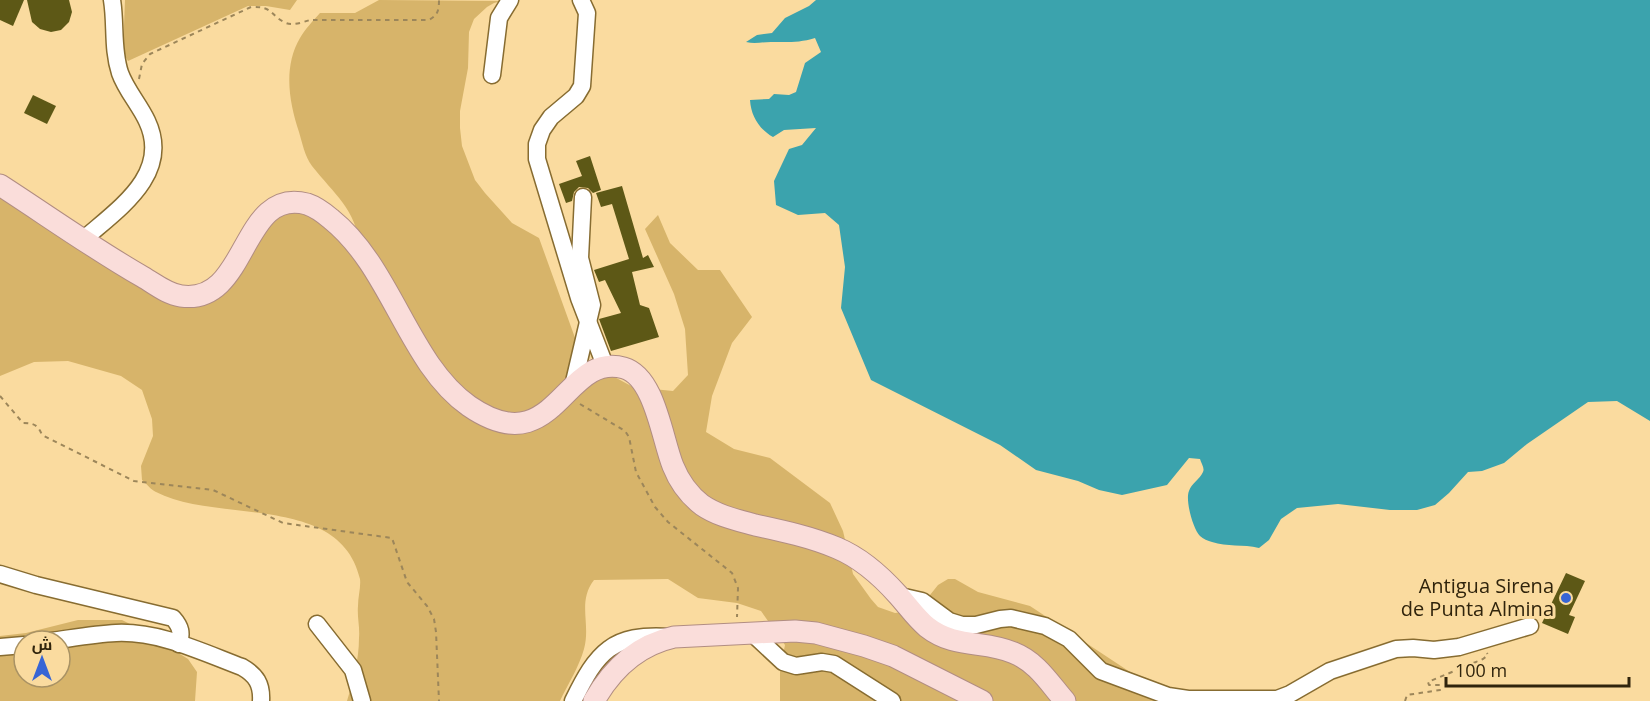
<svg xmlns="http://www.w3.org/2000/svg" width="1650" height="701" viewBox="0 0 1650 701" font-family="'Open Sans',Cairo,sans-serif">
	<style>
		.green { fill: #d7b46a; fill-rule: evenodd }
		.water { fill: #3ba3ad }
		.building { fill: #5d5816 }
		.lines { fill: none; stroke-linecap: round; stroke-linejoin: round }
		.minor-casing { stroke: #876c31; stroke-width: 19 }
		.major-casing { stroke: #b18d82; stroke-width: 23 }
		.path { stroke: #9c865a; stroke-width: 2; stroke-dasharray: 4.5 4.5; stroke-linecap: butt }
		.minor { stroke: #fff; stroke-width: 16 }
		.major { stroke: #faddda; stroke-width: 21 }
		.poi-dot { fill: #3765d5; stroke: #fadb9f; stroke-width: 2 }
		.labels { text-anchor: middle; stroke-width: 6; stroke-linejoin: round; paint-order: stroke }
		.poi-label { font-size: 20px; fill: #30240c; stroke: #fadb9f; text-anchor: end }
	</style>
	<rect width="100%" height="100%" fill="#fadb9f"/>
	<g class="green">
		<polygon points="125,0 297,0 290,10 266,6 248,6 128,61 123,52"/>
		<path d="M379,0l123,1 -8,2 -7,4 -13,12 -5,13 -1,36 -8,43v17l2,18 13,34 10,13 27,30 27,15 44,122 50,27 40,4 15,-16 -3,-46 -11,-35 -29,-65 13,-14 12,28 28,27h22l32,47 -20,26 -20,53 -6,36 28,17 36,9 60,45 13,28 10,43 18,25 7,8 17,6 23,-3 20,-25 10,-6h7l23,13 52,14 144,95h-394v-32l5,-24 -24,-34 -24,-8 -39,-5 -30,-19 -74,1c-17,22 -3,44 -10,69 -5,18 -16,35 -24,52h-213c6,-20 12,-41 12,-63 1,-11 -2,-21 -1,-32 0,-9 3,-19 2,-27 -20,-87 -144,-55 -204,-87 -5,-2 -9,-8 -14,-12l-1,-14 12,-30 -1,-17 -10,-29 -21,-14 -53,-15 -34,1 -34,14v-187l164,101 51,6 47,-67 27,-20 17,5 54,33c-4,-38 -26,-53 -48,-81 -7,-9 -10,-24 -13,-34 -10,-30 -16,-65 1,-94 5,-9 13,-17 20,-25h35z"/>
		<path d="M78,620h44l18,9 48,30 9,13 -2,29h-195v-65l26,-3zM24,641h36v36h-36z"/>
	</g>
	<path class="water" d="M816,0h834v421l-33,-20 -29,1 -61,42 -23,19 -22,8 -14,1 -19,21 -14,12 -18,5h-27l-52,-6 -41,4 -16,11 -12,21 -10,8c-16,-4 -32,-1 -47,-6 -4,-1 -9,-3 -12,-6 -7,-7 -15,-36 -11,-45 2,-7 11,-12 14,-19 2,-4 -2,-9 -3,-13l-11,-1 -22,27 -45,10 -23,-5 -21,-9 -42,-11 -36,-25 -129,-65 -30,-72 4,-41 -6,-42 -14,-12 -27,2 -22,-10 -2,-24 15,-32 13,-4 14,-17 -32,2 -11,7c-14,-8 -22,-21 -23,-37l19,-1 5,-5 15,1 7,-3 9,-29 16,-11 -6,-14c-16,5 -28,4 -44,4 -9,0 -16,2 -25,0l11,-7 15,-2 13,-15 24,-12z"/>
	<g class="building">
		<polygon points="0,0 24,0 13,26 0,20"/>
		<polygon points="27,0 69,0 72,12 69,22 61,30 51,32 40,29 32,22"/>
		<polygon points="33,95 56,106 47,124 24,113"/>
		<polygon points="590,156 601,190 593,193 588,188 579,187 574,192 572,201 566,203 559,184 582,176 576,161"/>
		<polygon points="622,186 643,258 648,255 654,267 632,272 640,305 649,308 659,337 611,351 599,319 621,313 605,280 599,282 594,270 629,259 612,204 601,207 596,193"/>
		<polygon points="1566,573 1585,581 1569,615 1575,617 1568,634 1542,623"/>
	</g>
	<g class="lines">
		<defs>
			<g id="minor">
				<polyline points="581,0 587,13 582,86 576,96 551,117 542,130 537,144 537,159 579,298 606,368"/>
				<polyline points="492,75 499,18 510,0"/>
				<path d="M84,239c34,-30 88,-65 63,-118 -8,-17 -21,-31 -27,-48 -8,-24 -4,-49 -8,-73"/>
				<polyline points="573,386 592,305 580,258 583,197"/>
				<path d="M0,574l36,11 137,33c8,9 9,15 6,26"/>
				<polyline points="900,596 922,601 949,621 962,625 976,625 1000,619 1011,618 1045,626 1069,639 1101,671 1168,696 1188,699 1277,699 1290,694 1330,671 1396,649 1413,648 1434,650 1459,647 1530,626"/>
				<polyline points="317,624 353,670 362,701"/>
				<polyline points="753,634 783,662 796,666 822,662 834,664 892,701"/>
				<path d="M51,641c22,-3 44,-7 65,-8 43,-2 86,19 126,34 14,8 20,17 19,34"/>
				<polyline points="0,647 24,645"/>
				<path d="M573,701c24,-49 39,-68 97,-64"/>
			</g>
			<g id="major">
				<path d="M0,185c48,31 94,64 143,92 12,7 24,17 38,19 68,10 59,-110 126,-92 9,3 17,9 24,15 61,49 77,144 138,187 87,60 94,-55 155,-38 31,9 38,71 49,98 6,15 16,29 29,39 16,11 35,15 53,20 28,6 56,12 82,23 24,10 44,28 61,47 10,11 18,23 29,32 28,22 58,13 87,26 23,9 36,31 51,48"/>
				<path d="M594,701c18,-32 44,-56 80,-64l121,-6 21,2 48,13 29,10 89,45"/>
			</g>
		</defs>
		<use href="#minor" class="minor-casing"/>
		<use href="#major" class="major-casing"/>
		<g class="path">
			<path d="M139,79l3,-15 8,-10 101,-47c23,-1 19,9 35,16 7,3 17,-1 24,-3h119c9,-5 10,-10 10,-20"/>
			<path d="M0,396l23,27c11,0 15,2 19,12l92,46 79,9 70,33 109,15 15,44 20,24 7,13 2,13 3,69"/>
			<polyline points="580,404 625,431 629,437 636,472 655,507 668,522 732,573 738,588 737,617"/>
			<polyline points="1405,701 1407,695 1440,690 1440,685 1429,685 1428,682 1483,659 1488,655 1487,653"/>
		</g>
		<use href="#minor" class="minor"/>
		<use href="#major" class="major"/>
	</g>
	<circle class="poi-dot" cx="1566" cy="598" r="6"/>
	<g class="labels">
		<g class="poi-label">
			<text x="1554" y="593">Antigua Sirena<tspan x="1554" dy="23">de Punta Almina</tspan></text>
		</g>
	</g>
	<g transform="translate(42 659)"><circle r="28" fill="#fadb9f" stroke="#a99264" stroke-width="1.5"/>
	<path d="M0-4.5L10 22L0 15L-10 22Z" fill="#3765d5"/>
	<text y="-9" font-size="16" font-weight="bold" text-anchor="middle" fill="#30240c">ش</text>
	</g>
	<path d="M1446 677v9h183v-9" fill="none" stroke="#30240c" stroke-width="3"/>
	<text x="1455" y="677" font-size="18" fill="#30240c" stroke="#fadb9f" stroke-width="4.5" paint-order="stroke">100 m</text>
</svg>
